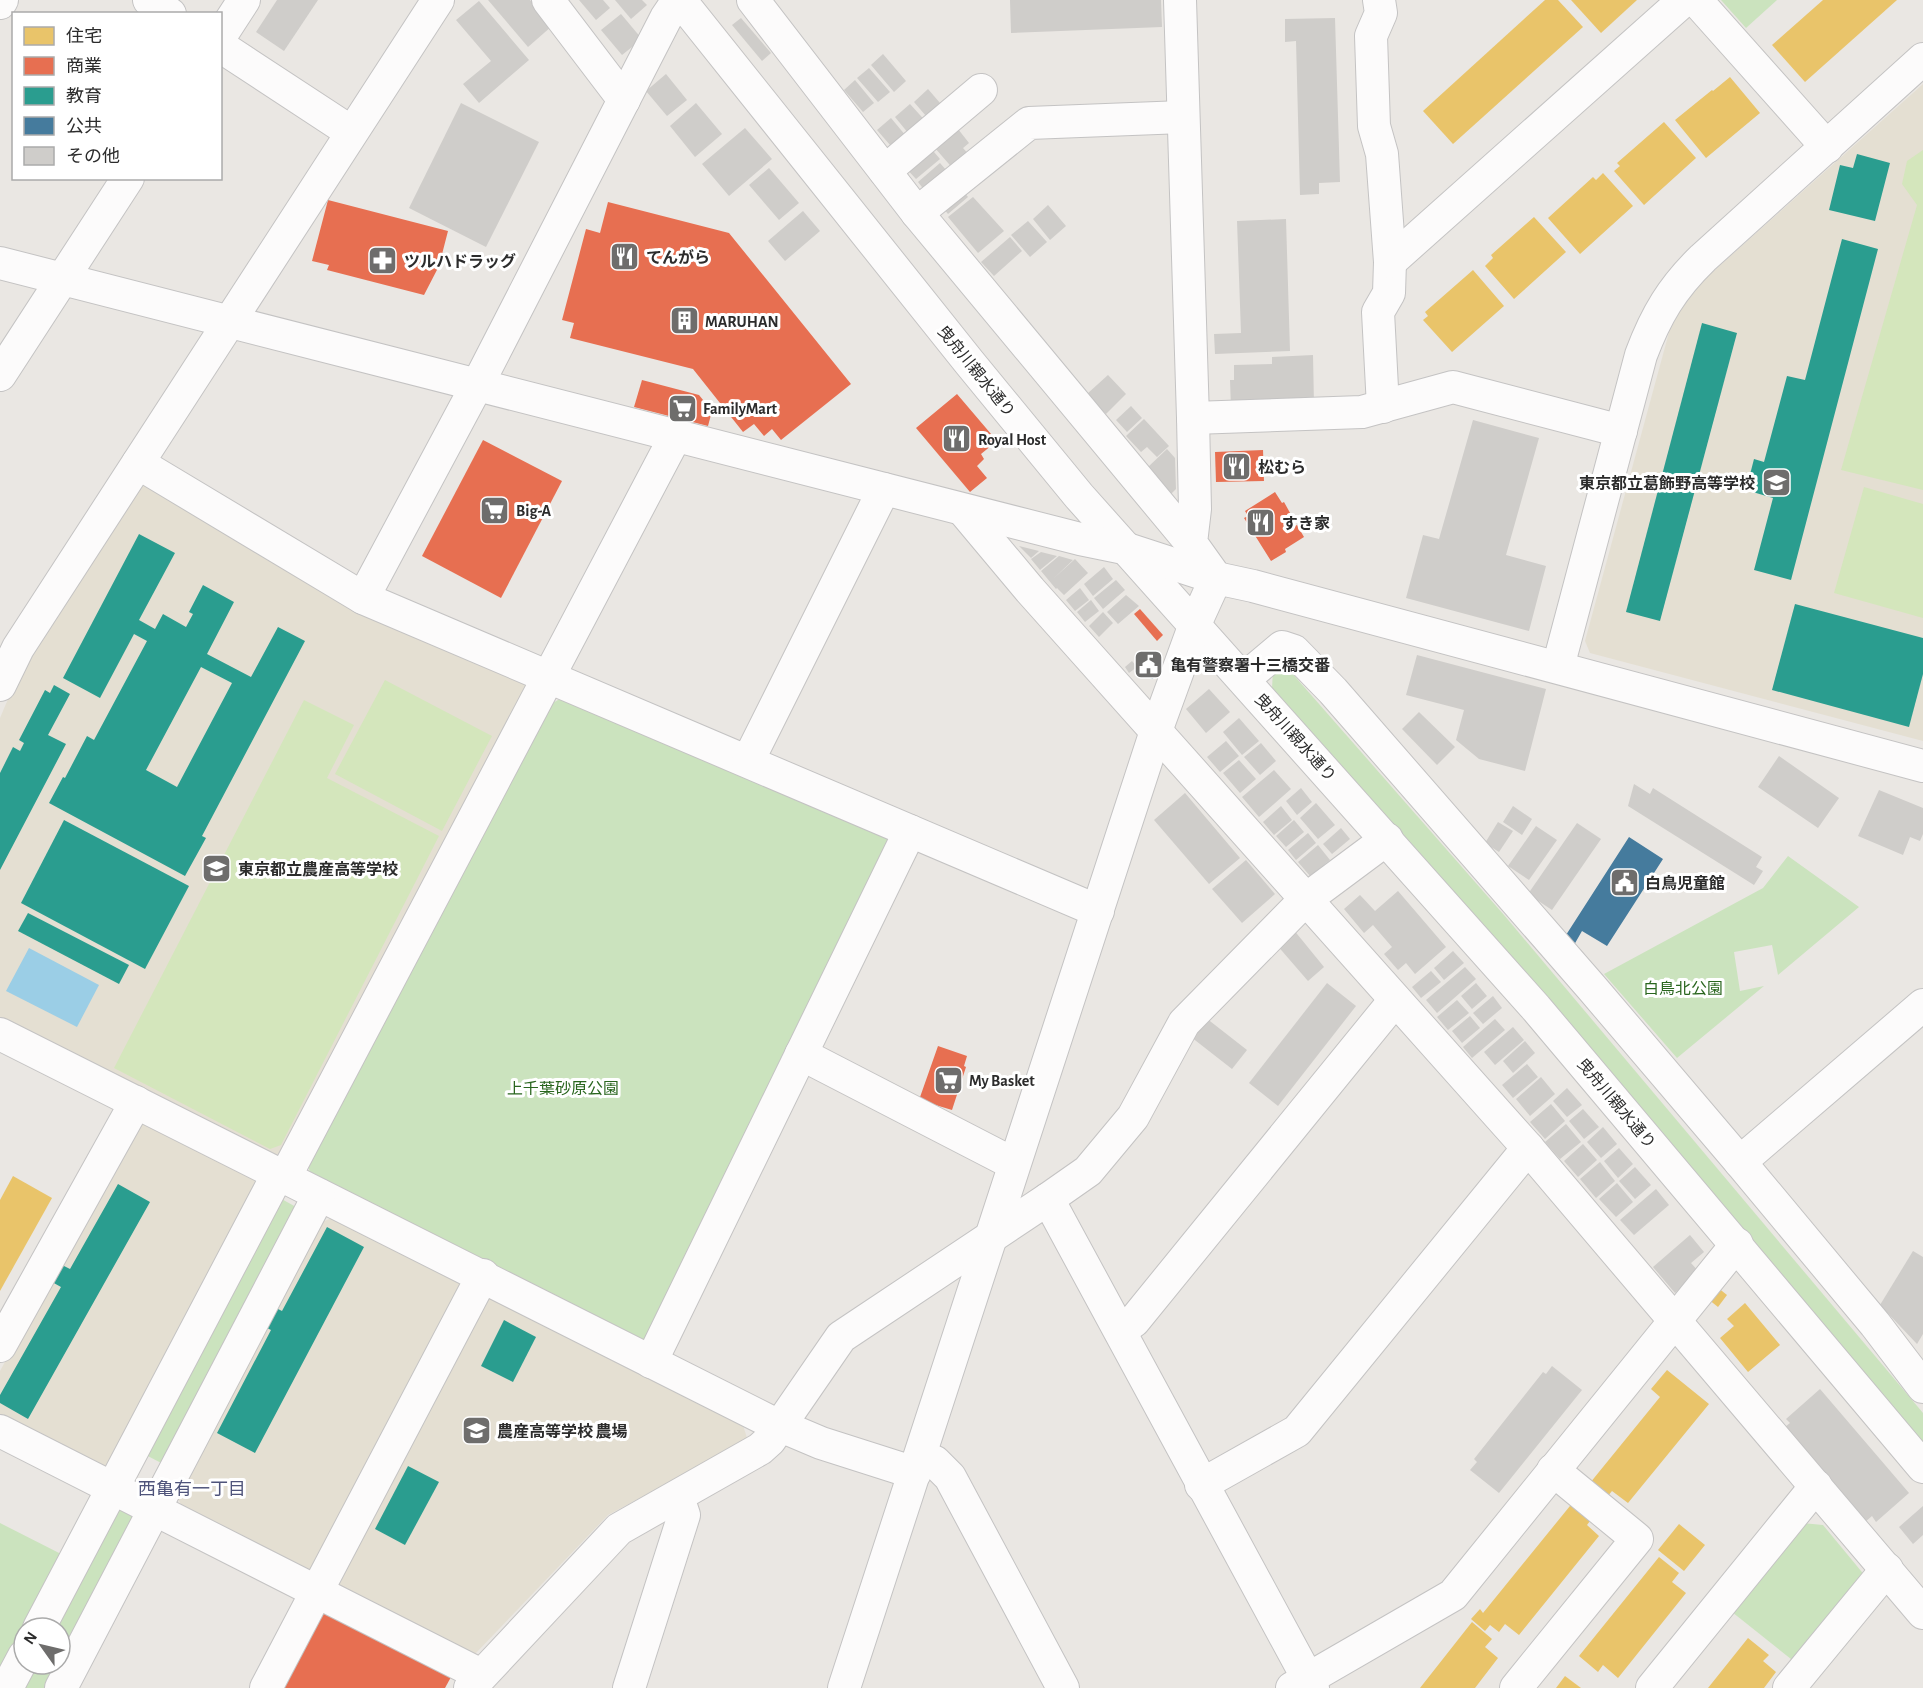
<svg xmlns="http://www.w3.org/2000/svg" width="1923" height="1688" viewBox="0 0 1923 1688" font-family="'Alegreya Sans','Noto Sans JP',sans-serif">
	<style>
		.education { fill: #e4dfd2 }
		.green { fill: #cbe3be }
		.pitch { fill: #d4e6bc }
		.water { fill: #9bcee6 }
		.homes { fill: #e9c46a }
		.shops { fill: #e76f51 }
		.schools { fill: #2a9d8f; fill-rule: evenodd }
		.public { fill: #457b9d }
		.building { fill: #cfcdca }
		.lines { fill: none; stroke-linecap: round; stroke-linejoin: round }
		.minor-casing { stroke: #c4c3c3; stroke-width: 34 }
		.minor { stroke: #fcfbfb; stroke-width: 32 }
		.labels { text-anchor: middle; stroke-width: 6; stroke-linejoin: round; paint-order: stroke }
		.poi-label { font-size: 16px; font-weight: bold; fill: #2c2c2c; stroke: #fff; text-anchor: start }
		.street-label { font-size: 16px; fill: #2c2c2c; stroke: #fff }
		.park-label { font-size: 16px; fill: #2a661f; stroke: #fff }
		.neighbourhood-label { font-size: 18px; fill: #4f547b; stroke: #fff }
	</style>
	<rect width="100%" height="100%" fill="#eae7e3"/>
	<g class="education">
		<polygon points="1923,84 1923,741 1590,653 1585,641 1671,325 1682,305 1698,285"/>
		<polygon points="152,485 527,679 529,691 286,1151 272,1156 256,1181 258,1191 113,1466 99,1470 0,1416 0,1371 151,1096 0,1020 0,718 28,652 137,487"/>
		<polygon points="338,1216 743,1425 747,1438 737,1446 608,1515 475,1654 463,1655 184,1511 176,1494 316,1224"/>
	</g>
	<g class="green">
		<polygon points="1721,0 1777,0 1746,28"/>
		<polygon points="1273,669 1291,672 1504,915 1923,1413 1923,1443 1272,689"/>
		<polygon points="565,696 889,834 891,846 656,1337 640,1342 311,1175 307,1163 551,704"/>
		<polygon points="1788,856 1859,907 1778,975 1772,945 1734,952 1740,991 1764,986 1677,1058 1604,974 1763,888"/>
		<polygon points="278,1197 296,1207 169,1467 140,1452"/>
		<polygon points="117,1504 136,1513 53,1688 14,1688 27,1664 60,1664 60,1628 46,1628"/>
		<polygon points="0,1523 65,1556 24,1628 24,1635 0,1681"/>
		<polygon points="1802,1523 1823,1525 1866,1577 1796,1663 1732,1612"/>
	</g>
	<g class="pitch">
		<polygon points="1923,150 1923,490 1841,470 1917,205 1902,184 1907,161"/>
		<polygon points="1864,487 1923,504 1923,618 1834,593"/>
		<polygon points="385,680 492,736 442,831 335,774"/>
		<polygon points="304,700 354,725 327,778 439,836 281,1145 270,1149 114,1068"/>
	</g>
	<polygon class="water" points="29,948 99,985 77,1027 6,991"/>
	<g class="homes">
		<polygon points="1545,0 1558,0 1583,27 1453,144 1423,111"/>
		<polygon points="1571,0 1637,0 1601,33"/>
		<polygon points="1823,0 1897,0 1805,82 1772,45"/>
		<polygon points="1730,77 1760,113 1706,158 1675,120 1712,90 1713,91"/>
		<polygon points="1664,122 1696,158 1644,205 1614,171 1620,166 1617,163"/>
		<polygon points="1603,173 1633,206 1580,254 1548,218 1593,177 1596,180"/>
		<polygon points="1534,217 1566,252 1514,299 1485,266 1493,258 1491,255"/>
		<polygon points="1473,270 1504,306 1452,352 1423,320 1428,316 1425,312"/>
		<polygon points="13,1176 52,1198 0,1291 0,1200"/>
		<polygon points="1717,1287 1727,1295 1718,1307 1708,1299"/>
		<polygon points="1745,1303 1780,1345 1748,1372 1720,1338 1734,1326 1727,1319"/>
		<polygon points="1667,1370 1709,1404 1628,1503 1612,1491 1607,1497 1590,1483 1660,1397 1651,1389"/>
		<polygon points="1574,1501 1593,1517 1587,1525 1599,1536 1519,1635 1505,1624 1499,1632 1490,1625 1485,1631 1471,1619 1480,1609 1483,1613"/>
		<polygon points="1679,1524 1705,1545 1684,1571 1658,1550"/>
		<polygon points="1659,1557 1679,1573 1672,1582 1686,1593 1618,1678 1603,1665 1598,1672 1579,1656"/>
		<polygon points="1472,1622 1492,1639 1485,1647 1498,1658 1475,1688 1420,1688"/>
		<polygon points="1748,1638 1769,1655 1763,1661 1776,1672 1764,1688 1708,1688"/>
		<polygon points="1565,1676 1581,1688 1556,1688"/>
	</g>
	<g class="shops">
		<polygon points="328,200 448,231 439,266 424,295 327,270 329,265 312,261"/>
		<polygon points="608,202 729,233 851,384 781,440 772,429 764,436 754,424 743,432 693,369 570,338 574,323 562,320 586,229 600,233"/>
		<polygon points="642,380 699,395 712,411 708,426 634,407"/>
		<polygon points="957,394 997,441 981,454 984,459 977,466 987,478 970,492 916,428"/>
		<polygon points="483,440 562,481 501,598 422,556"/>
		<polygon points="1263,450 1264,481 1216,482 1215,452"/>
		<polygon points="1275,492 1282,503 1284,502 1294,520 1290,523 1293,527 1297,525 1304,537 1285,549 1286,552 1271,561 1244,518 1248,516 1245,511"/>
		<polygon points="1140,609 1163,635 1157,641 1134,614"/>
		<polygon points="938,1046 967,1056 964,1066 966,1067 952,1110 919,1100"/>
		<polygon points="329,1611 451,1677 445,1688 280,1688 319,1616"/>
	</g>
	<g class="schools">
		<polygon points="1857,154 1890,163 1875,221 1829,210 1840,165 1853,168"/>
		<polygon points="1842,239 1878,249 1791,580 1754,570 1773,498 1746,490 1754,459 1764,462 1787,376 1805,380"/>
		<polygon points="1702,323 1737,333 1660,621 1626,612"/>
		<path d="M139,534l36,19 -36,67 16,9 8,-15 23,13 7,-13 -4,-2 14,-27 31,17 -27,52 44,23 27,-50 27,14 -103,195 4,2 -21,38 -136,-73 14,-26 2,1 22,-42 7,4 53,-99 -13,-7 -34,64 -37,-20zM201,667l31,16 -55,104 -31,-17z"/>
		<polygon points="1795,604 1923,638 1923,674 1909,727 1772,690"/>
		<polygon points="54,685 70,694 48,735 66,744 0,870 0,773 13,747 20,751 24,743 19,740 45,690 50,693"/>
		<polygon points="64,820 189,886 145,969 21,903"/>
		<polygon points="28,913 129,965 119,984 18,931"/>
		<polygon points="118,1184 150,1202 28,1419 0,1403 0,1395 61,1287 52,1282 62,1265 70,1269"/>
		<polygon points="327,1227 364,1247 255,1453 217,1433 271,1330 263,1326 274,1307 282,1311"/>
		<polygon points="504,1320 536,1337 513,1382 481,1366"/>
		<polygon points="408,1466 439,1482 405,1545 375,1529"/>
	</g>
	<g class="public">
		<polygon points="1147,651 1153,652 1151,657 1159,659 1153,679 1137,674 1143,655"/>
		<polygon points="1629,837 1663,859 1607,946 1582,931 1574,945 1566,935"/>
	</g>
	<g class="building">
		<polygon points="277,0 318,0 284,51 256,32"/>
		<polygon points="488,0 530,0 552,26 528,47"/>
		<polygon points="579,0 603,0 610,8 596,20"/>
		<polygon points="615,0 642,0 647,5 631,19"/>
		<polygon points="1010,0 1161,0 1162,27 1011,33"/>
		<polygon points="479,1 529,60 479,103 463,84 491,61 456,20"/>
		<polygon points="621,14 642,39 622,55 601,30"/>
		<polygon points="741,18 771,53 762,61 732,25"/>
		<polygon points="1335,18 1340,182 1319,183 1319,194 1300,195 1296,41 1285,42 1285,19"/>
		<polygon points="883,54 906,81 894,92 871,65"/>
		<polygon points="869,68 890,92 878,102 857,78"/>
		<polygon points="666,74 687,100 667,116 646,91"/>
		<polygon points="855,80 874,103 863,112 844,90"/>
		<polygon points="928,89 946,110 932,123 914,102"/>
		<polygon points="461,103 539,142 486,247 409,208"/>
		<polygon points="696,103 722,134 695,157 670,126"/>
		<polygon points="910,104 929,125 913,139 895,117"/>
		<polygon points="891,118 911,142 897,153 877,130"/>
		<polygon points="745,128 772,159 729,196 702,164"/>
		<polygon points="958,129 969,143 963,148 971,157 955,171 935,148"/>
		<polygon points="928,145 940,159 916,179 904,166"/>
		<polygon points="940,163 952,177 929,196 918,182"/>
		<polygon points="769,168 799,203 779,220 749,185"/>
		<polygon points="960,187 968,197 948,214 940,204"/>
		<polygon points="973,197 1004,231 978,253 948,217"/>
		<polygon points="1048,205 1066,226 1050,240 1033,219"/>
		<polygon points="803,211 820,231 785,261 768,241"/>
		<polygon points="1286,219 1290,351 1215,354 1214,334 1241,333 1237,221"/>
		<polygon points="1028,221 1047,242 1030,257 1011,235"/>
		<polygon points="1010,237 1022,251 994,276 981,262"/>
		<polygon points="1313,355 1314,405 1231,408 1230,380 1234,380 1234,365 1272,364 1272,357"/>
		<polygon points="1108,375 1126,394 1106,414 1087,394"/>
		<polygon points="1131,406 1142,418 1127,432 1116,420"/>
		<polygon points="1144,419 1169,446 1157,457 1147,447 1141,452 1126,436"/>
		<polygon points="1473,420 1539,438 1506,555 1546,566 1529,631 1406,598 1423,535 1439,539"/>
		<polygon points="1167,449 1175,458 1176,489 1170,495 1147,468"/>
		<polygon points="1019,546 1039,551 1031,558"/>
		<polygon points="1041,552 1057,556 1040,570 1031,559"/>
		<polygon points="1059,556 1073,560 1053,579 1075,559 1088,573 1064,595 1057,588 1056,589 1041,571"/>
		<polygon points="1104,567 1113,579 1093,596 1084,584"/>
		<polygon points="1116,580 1125,590 1103,609 1094,598"/>
		<polygon points="1080,588 1089,600 1075,611 1066,600"/>
		<polygon points="1126,595 1139,606 1118,624 1107,612"/>
		<polygon points="1091,600 1099,611 1085,622 1077,612"/>
		<polygon points="1103,612 1113,623 1099,637 1089,626"/>
		<polygon points="1417,655 1546,689 1525,771 1479,759 1456,740 1464,710 1406,695"/>
		<polygon points="1132,661 1137,667 1129,673 1125,667"/>
		<polygon points="1209,689 1230,712 1206,733 1186,709"/>
		<polygon points="1419,712 1455,747 1437,765 1402,729"/>
		<polygon points="1239,718 1259,741 1242,755 1223,732"/>
		<polygon points="1226,741 1239,756 1220,772 1207,757"/>
		<polygon points="1261,743 1276,761 1260,775 1244,757"/>
		<polygon points="1779,756 1839,798 1818,828 1758,787"/>
		<polygon points="1239,760 1256,779 1240,793 1223,773"/>
		<polygon points="1274,770 1291,789 1259,817 1242,797"/>
		<polygon points="1634,784 1650,794 1653,788 1762,857 1756,867 1763,871 1754,885 1628,806"/>
		<polygon points="1301,788 1312,802 1297,815 1286,801"/>
		<polygon points="1879,790 1923,808 1923,834 1920,841 1910,837 1903,855 1858,836"/>
		<polygon points="1185,793 1240,858 1209,884 1154,820"/>
		<polygon points="1316,803 1335,825 1318,839 1300,818"/>
		<polygon points="1281,806 1292,820 1274,835 1263,822"/>
		<polygon points="1513,806 1532,819 1522,835 1503,822"/>
		<polygon points="1294,820 1304,832 1286,847 1276,836"/>
		<polygon points="1498,822 1513,831 1499,852 1485,843"/>
		<polygon points="1577,823 1601,839 1552,910 1528,894"/>
		<polygon points="1536,826 1557,840 1529,880 1508,866"/>
		<polygon points="1341,828 1350,839 1332,854 1323,844"/>
		<polygon points="1308,833 1316,843 1296,860 1288,850"/>
		<polygon points="1318,845 1330,860 1310,876 1298,862"/>
		<polygon points="1246,860 1275,894 1242,923 1212,889"/>
		<polygon points="1398,891 1446,947 1415,974 1406,963 1398,970 1384,954 1392,947 1373,925 1364,933 1344,909 1360,895 1375,911"/>
		<polygon points="1293,929 1324,967 1308,981 1276,944"/>
		<polygon points="1453,951 1464,963 1444,980 1434,968"/>
		<polygon points="1465,967 1476,979 1437,1013 1426,1000"/>
		<polygon points="1431,971 1441,982 1421,998 1412,987"/>
		<polygon points="1327,983 1356,1006 1278,1106 1249,1083"/>
		<polygon points="1476,983 1487,996 1472,1009 1461,996"/>
		<polygon points="1493,996 1502,1008 1483,1024 1473,1013"/>
		<polygon points="1457,1000 1469,1013 1448,1030 1437,1017"/>
		<polygon points="1470,1016 1480,1028 1462,1043 1452,1031"/>
		<polygon points="1206,1018 1247,1050 1232,1069 1191,1037"/>
		<polygon points="1495,1019 1505,1030 1472,1058 1463,1047"/>
		<polygon points="1513,1027 1524,1040 1495,1065 1484,1052"/>
		<polygon points="1525,1041 1535,1053 1513,1073 1503,1061"/>
		<polygon points="1527,1064 1538,1077 1513,1098 1502,1085"/>
		<polygon points="1541,1077 1555,1094 1530,1116 1516,1099"/>
		<polygon points="1567,1088 1582,1105 1567,1117 1553,1101"/>
		<polygon points="1551,1104 1565,1121 1545,1139 1530,1122"/>
		<polygon points="1583,1109 1599,1127 1584,1139 1569,1121"/>
		<polygon points="1566,1124 1581,1142 1560,1159 1545,1142"/>
		<polygon points="1603,1127 1617,1144 1601,1158 1587,1142"/>
		<polygon points="1583,1144 1597,1160 1578,1177 1564,1161"/>
		<polygon points="1619,1148 1633,1164 1618,1178 1604,1161"/>
		<polygon points="1600,1162 1615,1181 1596,1198 1580,1179"/>
		<polygon points="1635,1167 1651,1185 1635,1199 1619,1181"/>
		<polygon points="1617,1183 1633,1202 1616,1217 1599,1199"/>
		<polygon points="1656,1189 1669,1205 1634,1235 1620,1220"/>
		<polygon points="1690,1235 1704,1252 1691,1263 1699,1272 1675,1293 1653,1267"/>
		<polygon points="1913,1251 1923,1257 1923,1334 1917,1344 1880,1305"/>
		<polygon points="1552,1366 1582,1390 1499,1493 1470,1470 1477,1462 1474,1459 1543,1372 1546,1374"/>
		<polygon points="1820,1389 1909,1493 1876,1522 1872,1516 1865,1522 1785,1427 1790,1423 1786,1419"/>
		<polygon points="1923,1506 1923,1535 1913,1544 1899,1527"/>
	</g>
	<g class="lines">
		<defs>
			<g id="minor">
				<polyline points="149,0 170,14"/>
				<polyline points="548,0 624,100"/>
				<polyline points="680,0 969,362 1079,496 1536,1008 1923,1467"/>
				<polyline points="753,0 917,213 1191,543"/>
				<polyline points="1379,0 1381,13 1371,36 1374,126 1382,154 1390,262 1389,293 1378,312 1383,407"/>
				<polyline points="1696,0 1827,147"/>
				<polyline points="0,3 2,0"/>
				<polyline points="220,37 244,0"/>
				<polyline points="220,46 351,132"/>
				<polyline points="885,171 981,90"/>
				<polyline points="917,213 1029,123 1183,117"/>
				<polyline points="1390,262 1684,0"/>
				<polyline points="0,263 1080,539 1124,548 1216,578 1253,586 1923,766"/>
				<polyline points="0,375 128,178"/>
				<polyline points="1193,418 1362,412 1453,387 1621,431"/>
				<polyline points="138,463 363,598 1098,911"/>
				<polyline points="963,510 1030,590 1528,1148 1923,1613"/>
				<polyline points="363,598 484,372 666,18 678,0"/>
				<path d="M1558,667l83,-312c15,-40 31,-67 62,-97l220,-199"/>
				<polyline points="1244,679 1282,647 1294,651 1333,691 1592,988 1740,1162 1875,1324 1923,1387"/>
				<polyline points="0,685 18,648 438,0"/>
				<polyline points="748,761 884,489"/>
				<polyline points="0,1034 769,1421 821,1443 915,1473"/>
				<polyline points="801,1054 1014,1164"/>
				<polyline points="1740,1162 1923,1005"/>
				<polyline points="285,1177 675,437"/>
				<polyline points="1048,1199 1088,1171 1133,1117 1184,1023 1305,900 1387,839"/>
				<polyline points="1120,1331 1134,1321 1395,1000"/>
				<polyline points="0,1346 136,1102"/>
				<polyline points="651,1362 910,831"/>
				<polyline points="0,1431 481,1675"/>
				<polyline points="921,1456 935,1462 950,1477 1063,1688"/>
				<polyline points="1201,1485 1297,1431 1528,1148"/>
				<polyline points="39,1628 278,1174"/>
				<polyline points="7,1688 24,1656"/>
				<polyline points="61,1688 319,1195"/>
				<polyline points="266,1688 483,1275"/>
				<polyline points="470,1688 619,1529 760,1449 770,1440 841,1337 1048,1199 1313,1688"/>
				<polyline points="629,1688 684,1515 678,1497"/>
				<polyline points="844,1688 1156,731 1195,624 1216,578 1191,543 1195,509 1193,418 1180,0"/>
				<polyline points="1292,1688 1453,1595 1737,1244"/>
				<polyline points="1516,1688 1637,1539 1553,1470"/>
				<polyline points="1652,1688 1816,1486"/>
				<polyline points="1789,1688 1887,1569"/>
			</g>
		</defs>
		<use href="#minor" class="minor-casing"/>
		<use href="#minor" class="minor"/>
	</g>
	<defs>
		<symbol id="restaurant-square" viewBox="-11 -11 22 22"><rect x="-9" y="-9" width="18" height="18" rx="4" fill="#6e6d6c" stroke="#fff"/><path d="M-5-6h1v4h1v-4h1v4h1v-4h1v5L-1.5 .5V6h-2V.5L-5-1ZM5-6V6H3V1.5H1.5Q1.5-4 5-6Z" fill="#fff"/></symbol>
		<symbol id="pharmacy-square" viewBox="-11 -11 22 22"><rect x="-9" y="-9" width="18" height="18" rx="4" fill="#6e6d6c" stroke="#fff"/><path d="M-2-6h4v4h4v4h-4v4h-4v-4h-4v-4h4Z" fill="#fff"/></symbol>
		<symbol id="building-square" viewBox="-11 -11 22 22"><rect x="-9" y="-9" width="18" height="18" rx="4" fill="#6e6d6c" stroke="#fff"/><path d="M-4-6H4V6H1V3H-1V6H-4ZM-2.5-4.3h1.7v1.8h-1.7ZM.8-4.3h1.7v1.8H.8ZM-2.5-1h1.7V.8h-1.7ZM.8-1h1.7V.8H.8Z" fill="#fff"/></symbol>
		<symbol id="supermarket-square" viewBox="-11 -11 22 22"><rect x="-9" y="-9" width="18" height="18" rx="4" fill="#6e6d6c" stroke="#fff"/><path d="M-6-5.5h2.5l.6 2H6L4.5 2H-2.5L-4.4-4H-6ZM-1.5 3.2a1.3 1.3 0 1 0 .1 0ZM3 3.2a1.3 1.3 0 1 0 .1 0Z" fill="#fff"/></symbol>
		<symbol id="school-square" viewBox="-11 -11 22 22"><rect x="-9" y="-9" width="18" height="18" rx="4" fill="#6e6d6c" stroke="#fff"/><path d="M0-5L7-2L0 1L-7-2ZM-4 1L0 2.5L4 1V4Q0 6-4 4Z" fill="#fff"/></symbol>
		<symbol id="civic-square" viewBox="-11 -11 22 22"><rect x="-9" y="-9" width="18" height="18" rx="4" fill="#6e6d6c" stroke="#fff"/><path d="M-.6-6.5H3V-4.5H.6V-3L4-1V1h2V6H-6V1h2V-1L-.6-3ZM-1.2 2.5V6h2.4V2.5Z" fill="#fff"/></symbol>
	</defs>
	<g fill-rule="evenodd">
		<use href="#restaurant-square" x="608" y="240" width="33" height="33"/>
		<use href="#pharmacy-square" x="366" y="244" width="33" height="33"/>
		<use href="#building-square" x="668" y="304" width="33" height="33"/>
		<use href="#supermarket-square" x="666" y="392" width="33" height="33"/>
		<use href="#restaurant-square" x="940" y="422" width="33" height="33"/>
		<use href="#restaurant-square" x="1220" y="450" width="33" height="33"/>
		<use href="#school-square" x="1760" y="466" width="33" height="33"/>
		<use href="#supermarket-square" x="478" y="494" width="33" height="33"/>
		<use href="#restaurant-square" x="1244" y="506" width="33" height="33"/>
		<use href="#civic-square" x="1132" y="648" width="33" height="33"/>
		<use href="#school-square" x="200" y="852" width="33" height="33"/>
		<use href="#civic-square" x="1608" y="866" width="33" height="33"/>
		<use href="#supermarket-square" x="932" y="1064" width="33" height="33"/>
		<use href="#school-square" x="460" y="1414" width="33" height="33"/>
	</g>
	<g class="labels">
		<g class="poi-label">
			<text x="646" y="263">てんがら</text>
			<text x="404" y="267">ツルハドラッグ</text>
			<text x="705" y="327">MARUHAN</text>
			<text x="703" y="414">FamilyMart</text>
			<text x="978" y="445">Royal Host</text>
			<text x="1258" y="473">松むら</text>
			<text x="1755" y="489" text-anchor="end">東京都立葛飾野高等学校</text>
			<text x="516" y="516">Big-A</text>
			<text x="1282" y="529">すき家</text>
			<text x="1170" y="671">亀有警察署十三橋交番</text>
			<text x="238" y="875">東京都立農産高等学校</text>
			<text x="1645" y="889">白鳥児童館</text>
			<text x="969" y="1086">My Basket</text>
			<text x="497" y="1437">農産高等学校 農場</text>
		</g>
		<g class="street-label">
			<text transform="translate(977 371) rotate(51)" y="6">曳舟川親水通り</text>
			<text transform="translate(1296 737) rotate(48)" y="6">曳舟川親水通り</text>
			<text transform="translate(1617 1103) rotate(50)" y="6">曳舟川親水通り</text>
		</g>
		<g class="park-label">
			<text x="1683" y="994">白鳥北公園</text>
			<text x="563" y="1094">上千葉砂原公園</text>
		</g>
		<g class="neighbourhood-label">
			<text x="192" y="1495">西亀有一丁目</text>
		</g>
	</g>
	<rect x="12" y="12" width="210" height="168" fill="#ffffff" stroke="#ababab" stroke-width="1.5"/>
	<rect x="24" y="27" width="30" height="18" fill="#e9c46a" stroke="#ababab" stroke-width="1.5"/>
	<text x="66" y="42" font-size="18" fill="#2c2c2c">住宅</text>
	<rect x="24" y="57" width="30" height="18" fill="#e76f51" stroke="#ababab" stroke-width="1.5"/>
	<text x="66" y="72" font-size="18" fill="#2c2c2c">商業</text>
	<rect x="24" y="87" width="30" height="18" fill="#2a9d8f" stroke="#ababab" stroke-width="1.5"/>
	<text x="66" y="102" font-size="18" fill="#2c2c2c">教育</text>
	<rect x="24" y="117" width="30" height="18" fill="#457b9d" stroke="#ababab" stroke-width="1.5"/>
	<text x="66" y="132" font-size="18" fill="#2c2c2c">公共</text>
	<rect x="24" y="147" width="30" height="18" fill="#cfcdca" stroke="#ababab" stroke-width="1.5"/>
	<text x="66" y="162" font-size="18" fill="#2c2c2c">その他</text>
	<g transform="translate(42 1646) rotate(304)"><circle r="28" fill="#ffffff" stroke="#ababab" stroke-width="1.5"/>
	<path d="M0-4.5L10 22L0 15L-10 22Z" fill="#6e6d6c"/>
	<text y="-9" font-size="16" font-weight="bold" text-anchor="middle" fill="#2c2c2c">N</text>
	</g>
</svg>
